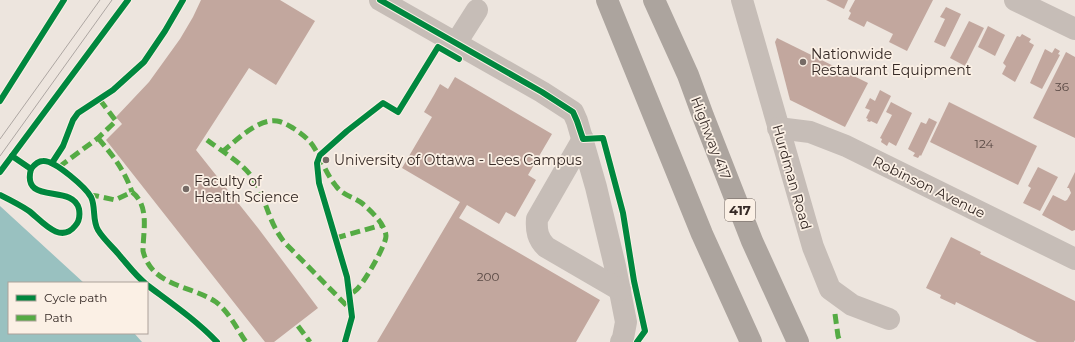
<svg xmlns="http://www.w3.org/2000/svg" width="1075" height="342" viewBox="0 0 1075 342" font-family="Montserrat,sans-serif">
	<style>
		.water { fill: #99c1c0 }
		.building { fill: #c2a79e }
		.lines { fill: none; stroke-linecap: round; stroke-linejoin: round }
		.minor { stroke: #c6bdb7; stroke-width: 22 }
		.highway { stroke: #aca49e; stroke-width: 22 }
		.tram { stroke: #ada6a2; stroke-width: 1 }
		.quiet { stroke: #55ab44; stroke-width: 5; stroke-dasharray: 10 5; stroke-linecap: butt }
		.cycleway-casing { stroke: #fbf0e5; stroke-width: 8 }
		.cycleway { stroke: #00873e; stroke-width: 6 }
		.poi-dot { fill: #766b66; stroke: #fbf0e5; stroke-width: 1.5 }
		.labels { text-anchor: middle; stroke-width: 3.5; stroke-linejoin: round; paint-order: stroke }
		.number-label { font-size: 12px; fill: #594944 }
		.shield { fill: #fbf0e5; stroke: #71655f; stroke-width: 1 }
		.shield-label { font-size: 13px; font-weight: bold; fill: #362a26 }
		.poi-label { font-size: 14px; fill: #362a26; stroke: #fbf0e5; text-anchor: start }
		.street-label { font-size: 14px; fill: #362a26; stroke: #fbf0e5 }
	</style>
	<rect width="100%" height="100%" fill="#ede5de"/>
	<polygon class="water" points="0,206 84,283 9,283 9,333 134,333 142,342 0,342"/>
	<g class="building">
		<polygon points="201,0 280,0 315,21 276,85 249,68 196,150 258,228 318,308 274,342 265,342 106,140 122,124 116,117 149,82 180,39 193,17"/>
		<polygon points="826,0 848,0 844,9"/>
		<polygon points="855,0 933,0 907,51 889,42 893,34 867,21 864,27 848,19 851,13 849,11"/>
		<polygon points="946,7 961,14 945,47 934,42 945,19 940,17"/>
		<polygon points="969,21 984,28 965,66 950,58"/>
		<polygon points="988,26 1005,35 995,56 978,47"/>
		<polygon points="1022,34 1031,39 1029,42 1034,45 1015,82 1002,74 1006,66 1003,63 1017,36 1020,37"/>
		<polygon points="777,38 868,83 845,127 790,100 775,42"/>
		<polygon points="1055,48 1060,51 1058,54 1060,55 1042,89 1030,83 1045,49 1052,53"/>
		<polygon points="1066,52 1075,57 1075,138 1033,118"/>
		<polygon points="455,77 552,134 528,175 536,180 515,217 506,212 499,224 467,205 459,218 600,300 576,342 377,342 460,202 402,168 432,117 424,112 434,95 440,84 448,89"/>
		<polygon points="880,90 891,96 877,124 871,121 870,122 867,121 868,119 866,118 870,110 865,108 870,98 875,101"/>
		<polygon points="891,102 912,113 896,146 889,142 887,146 881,142 882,139 880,138 892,115 886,112"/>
		<polygon points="949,102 1037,146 1018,185 930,142"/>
		<polygon points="929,118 937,122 921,156 920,155 918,158 913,156 915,153 908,149 921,122 926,124"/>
		<polygon points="1038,167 1058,177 1040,211 1023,203 1031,188 1028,186"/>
		<polygon points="1075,172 1075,230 1072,231 1042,215 1053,195 1065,201 1067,200 1071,193 1069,188 1067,188"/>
		<polygon points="951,237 981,252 980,254 1075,301 1075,340 1074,342 1037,342 956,302 955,305 940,298 941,295 926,288"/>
	</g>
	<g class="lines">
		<g class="minor">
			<polyline points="380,0 542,92 573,112 577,121 596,187 615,266 626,322 623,338 621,342"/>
			<polyline points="742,0 813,247 830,289 852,305 889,319"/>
			<polyline points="1015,0 1075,29"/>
			<polyline points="456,43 477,10"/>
			<polyline points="778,128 810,132 846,146 1075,259"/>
			<path d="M583,139l-46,80c-1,12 1,20 9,28l74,43"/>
		</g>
		<g class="highway">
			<polyline points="607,0 702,234 751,342"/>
			<polyline points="654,0 688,75 703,116 752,241 798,342"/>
		</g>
		<g class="tram">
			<polyline points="0,139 100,0"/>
			<polyline points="0,156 112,0"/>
		</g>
		<g class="quiet">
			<path d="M98,138c15,18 26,31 34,54"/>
			<path d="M207,140c17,13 40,25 50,45 11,21 12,38 28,58l65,66"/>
			<path d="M222,152c14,-11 36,-34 55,-31 6,1 11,4 16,7 9,6 17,12 22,21 7,12 12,26 21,37 7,10 19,11 27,18 9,8 22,20 23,32 0,9 -20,43 -27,51 -2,3 -6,5 -9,8"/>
			<polyline points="59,167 98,138 116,121 100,100"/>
			<path d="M89,195l8,1 18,4 17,-8c18,14 11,39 11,59 9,36 48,34 73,51 13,10 21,27 30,40"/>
			<polyline points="336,238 382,225"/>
			<polyline points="835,314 838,336 840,342"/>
			<polyline points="298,326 310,342"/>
		</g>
		<defs>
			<g id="cycleway">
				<polyline points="380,0 542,92 573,112 577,121 583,139 603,138 623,213 634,281 645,331 637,342"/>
				<polyline points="0,101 64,0"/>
				<path d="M12,156l19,13c3,-4 7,-8 12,-8 12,-1 43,27 48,36 5,10 1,23 7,33 6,10 15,17 22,26 8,9 15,19 25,27"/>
				<polyline points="52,163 63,146 73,120 78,113 113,90 144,62 165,31 183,0"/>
				<polyline points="0,172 128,0"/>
				<path d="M0,195c10,5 20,10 29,16 12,9 31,34 46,15 4,-4 5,-11 4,-17 -6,-26 -58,-3 -48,-40"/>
				<path d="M147,285c24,18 49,35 70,57"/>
				<polyline points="345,342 352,317 347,277 319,183 317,163 320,155 347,131 383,103 398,112 438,47 459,59"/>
			</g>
		</defs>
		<use href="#cycleway" class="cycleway-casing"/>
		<use href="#cycleway" class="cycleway"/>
	</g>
	<g class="poi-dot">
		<circle cx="803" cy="62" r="4"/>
		<circle cx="326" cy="160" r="4"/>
		<circle cx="186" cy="189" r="4"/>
	</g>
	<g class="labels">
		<g class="number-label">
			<text x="1062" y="91">36</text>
			<text x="984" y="148">124</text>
			<text x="488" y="281">200</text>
		</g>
		<rect class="shield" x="725" y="199" width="30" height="22" rx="3"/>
		<g class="shield-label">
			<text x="740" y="215">417</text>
		</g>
		<g class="poi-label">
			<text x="811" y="59">Nationwide<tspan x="811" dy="16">Restaurant Equipment</tspan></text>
			<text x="334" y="165">University of Ottawa - Lees Campus</text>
			<text x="194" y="186">Faculty of<tspan x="194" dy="16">Health Science</tspan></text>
		</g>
		<g class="street-label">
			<text transform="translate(711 138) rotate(69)" y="5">Highway 417</text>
			<text transform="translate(792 177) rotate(74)" y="5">Hurdman Road</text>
			<text transform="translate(929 187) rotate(26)" y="5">Robinson Avenue</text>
		</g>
	</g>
	<rect x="8" y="282" width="140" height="52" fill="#fbf0e5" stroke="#aca199"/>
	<rect x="16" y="295" width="20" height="6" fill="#00873e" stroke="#aca199"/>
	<text x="44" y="302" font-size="12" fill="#362a26">Cycle path</text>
	<rect x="16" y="315" width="20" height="6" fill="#55ab44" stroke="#aca199"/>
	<text x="44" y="322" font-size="12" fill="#362a26">Path</text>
</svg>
